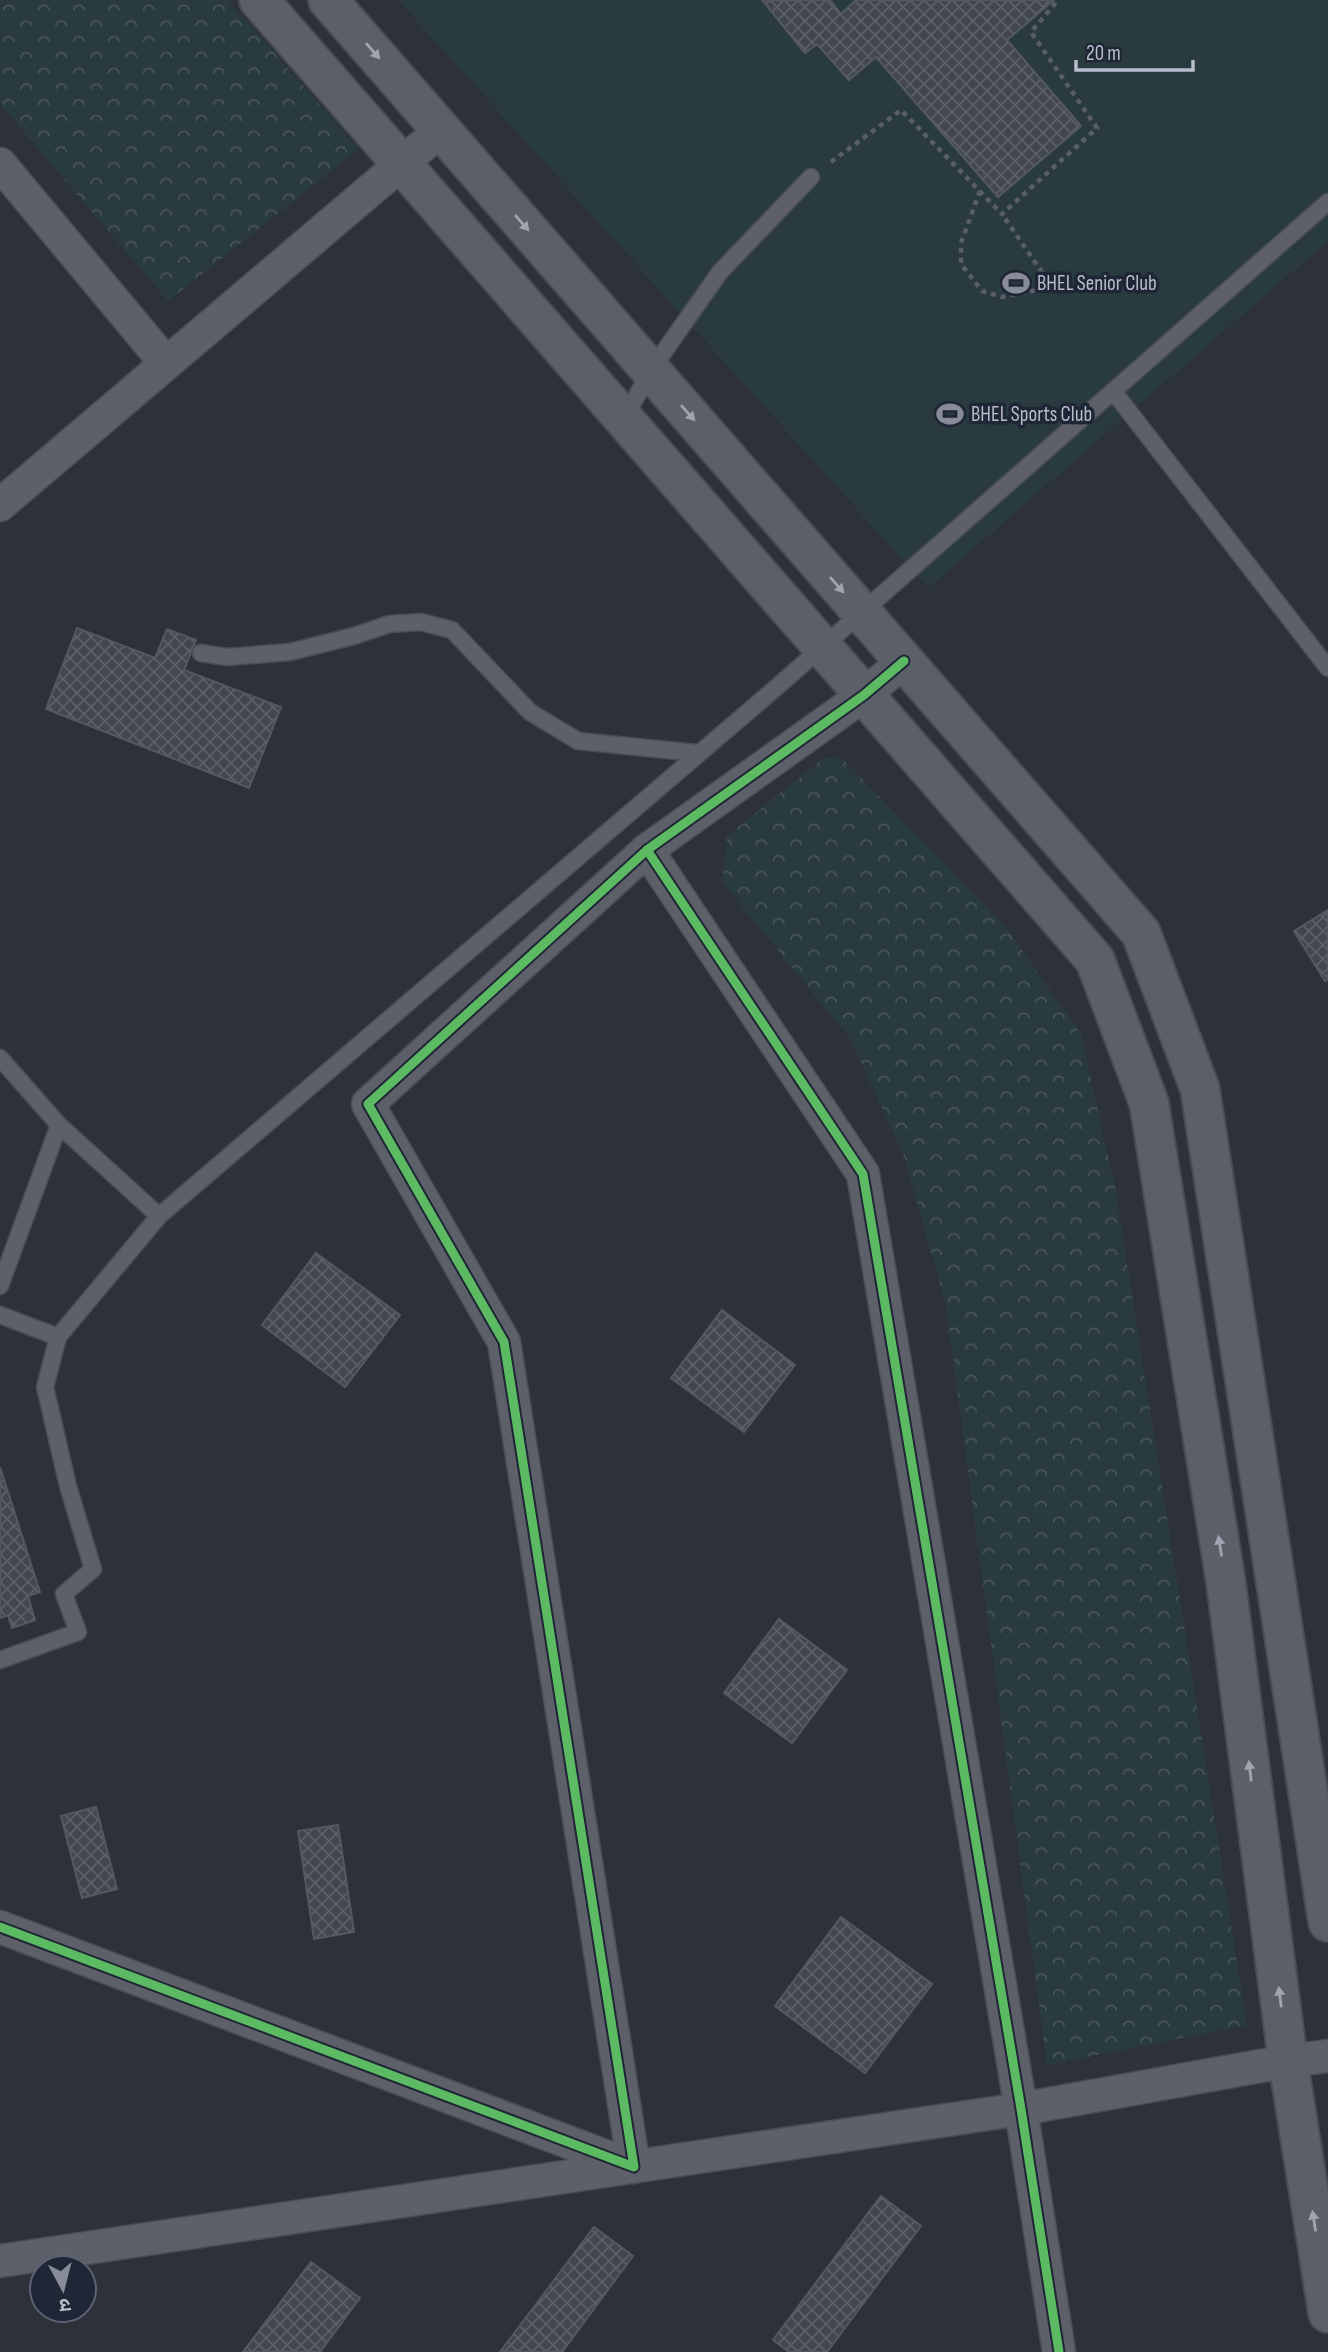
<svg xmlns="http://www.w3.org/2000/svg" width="1328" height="2352" viewBox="0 0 1328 2352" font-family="'Sofia Sans Condensed','Noto Sans Devanagari',sans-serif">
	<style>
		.park { fill: url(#park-crowns) }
		.pitch { fill: #2a3b40 }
		.building { fill: url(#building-cross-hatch); stroke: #545961; stroke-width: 2 }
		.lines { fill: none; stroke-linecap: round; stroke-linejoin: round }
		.service-casing { stroke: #494c52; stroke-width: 19 }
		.minor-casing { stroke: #494c52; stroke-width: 35 }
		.secondary-casing { stroke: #494c52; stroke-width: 42 }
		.path { stroke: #5a5f65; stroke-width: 4.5; stroke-dasharray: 5 5; stroke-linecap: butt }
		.service { stroke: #5d6068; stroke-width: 16 }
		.minor { stroke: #5d6068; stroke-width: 32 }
		.secondary { stroke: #5b5f67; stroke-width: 38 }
		.cycleway-casing { stroke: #1f2635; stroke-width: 13 }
		.cycleway { stroke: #5cba63; stroke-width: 9 }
		.oneway { fill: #a0a6b1 }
		.labels { text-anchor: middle; stroke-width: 7; stroke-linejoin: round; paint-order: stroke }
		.poi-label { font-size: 21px; fill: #b7bdca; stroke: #1f2635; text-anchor: start }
	</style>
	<defs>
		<pattern id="park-crowns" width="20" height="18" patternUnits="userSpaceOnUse" patternTransform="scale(1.75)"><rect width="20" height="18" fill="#2a3b40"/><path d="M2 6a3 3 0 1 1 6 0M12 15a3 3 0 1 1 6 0" fill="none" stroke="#47555a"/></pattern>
		<pattern id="building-cross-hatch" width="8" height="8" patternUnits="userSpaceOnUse" patternTransform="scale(1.75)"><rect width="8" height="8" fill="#42464e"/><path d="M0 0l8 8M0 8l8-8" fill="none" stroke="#5b5f66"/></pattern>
	</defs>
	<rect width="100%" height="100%" fill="#2d313a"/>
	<g class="park">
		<polygon points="0,0 228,0 359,149 168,301 0,104"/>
		<polygon points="841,757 1005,926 1081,1034 1115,1187 1247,2025 1047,2065 946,1306 905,1159 851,1040 722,882 727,836 824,758"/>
	</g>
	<polygon class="pitch" points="398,0 1328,0 1328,241 928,588"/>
	<g class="building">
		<polygon points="762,0 830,0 841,14 856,0 1054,0 1007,40 1081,126 998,197 876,57 849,80 817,44 805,53"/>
		<polygon points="77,628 155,658 167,629 196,640 184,670 281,707 249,788 46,709"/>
		<polygon points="1328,910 1328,980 1325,981 1294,931"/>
		<polygon points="316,1253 400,1315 345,1387 262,1325"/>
		<polygon points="722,1310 795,1365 744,1432 671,1378"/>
		<polygon points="0,1467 40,1592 28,1596 35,1620 12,1628 8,1615 0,1618"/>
		<polygon points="779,1619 847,1670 792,1743 724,1693"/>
		<polygon points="96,1807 117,1889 82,1898 61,1816"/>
		<polygon points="338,1825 354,1932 314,1939 298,1831"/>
		<polygon points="841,1917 932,1984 865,2073 775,2006"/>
		<polygon points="881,2196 921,2226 827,2352 789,2352 773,2340"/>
		<polygon points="594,2227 633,2256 562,2352 500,2352"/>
		<polygon points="311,2262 360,2298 320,2352 243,2352"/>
	</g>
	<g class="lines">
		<defs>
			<g id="service">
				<polyline points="1113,391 1328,668"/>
				<polyline points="624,419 651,370 720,272 811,177"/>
				<polyline points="201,653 227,657 290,652 354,636 389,624 421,622 452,630 530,712 578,741 697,753"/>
				<polyline points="0,1058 59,1125 159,1216 778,686 1328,202"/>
				<polyline points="0,1286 59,1125"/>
				<polyline points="0,1315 58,1337"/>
				<polyline points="0,1660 78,1632 64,1594 93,1569 68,1486 45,1387 58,1337 159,1216"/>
			</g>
			<g id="minor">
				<polyline points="0,164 165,362"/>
				<polyline points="0,505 441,130"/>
				<polyline points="647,850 863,1174 1021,2109 1059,2352"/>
				<polyline points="0,1927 634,2167 504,1342 368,1104 647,850 864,695 904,661"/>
				<polyline points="0,2261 1021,2109 1288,2061 1328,2056"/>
			</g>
			<g id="secondary">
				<polyline points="259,0 1095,960 1149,1103 1226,1583 1288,2061 1328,2313"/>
				<polyline points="328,0 1141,933 1200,1089 1328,1922"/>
			</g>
		</defs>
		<use href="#service" class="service-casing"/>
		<use href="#minor" class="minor-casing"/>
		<use href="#secondary" class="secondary-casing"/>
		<g class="path">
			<polyline points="831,162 901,110 1002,214 1097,128 1031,32 1058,0"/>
			<polyline points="980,191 961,243 961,264 982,291 1002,297 1052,287 1002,214"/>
		</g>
		<use href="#service" class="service"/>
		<use href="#minor" class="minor"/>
		<use href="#secondary" class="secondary"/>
		<defs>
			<g id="cycleway">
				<polyline points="647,850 863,1174 1021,2109 1059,2352"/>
				<polyline points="0,1927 634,2167 504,1342 368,1104 647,850 864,695 904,661"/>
			</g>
		</defs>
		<use href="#cycleway" class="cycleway-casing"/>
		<use href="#cycleway" class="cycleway"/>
	</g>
	<defs><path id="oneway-solid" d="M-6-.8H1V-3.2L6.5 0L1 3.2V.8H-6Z" transform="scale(1.75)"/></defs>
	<g class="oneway">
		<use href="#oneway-solid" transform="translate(373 51) rotate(49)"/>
		<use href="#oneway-solid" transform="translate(522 223) rotate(49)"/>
		<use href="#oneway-solid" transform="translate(688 413) rotate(49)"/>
		<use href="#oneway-solid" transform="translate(837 585) rotate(49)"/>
		<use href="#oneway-solid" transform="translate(1220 1546) rotate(-99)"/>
		<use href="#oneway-solid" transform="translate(1250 1771) rotate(-97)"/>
		<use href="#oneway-solid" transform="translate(1280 1997) rotate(-97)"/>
		<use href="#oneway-solid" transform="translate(1314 2221) rotate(-99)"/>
	</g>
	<defs>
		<symbol id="stadium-bare" viewBox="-9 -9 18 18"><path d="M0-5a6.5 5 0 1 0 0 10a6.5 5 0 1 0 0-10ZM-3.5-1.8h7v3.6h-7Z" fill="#878c98" stroke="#1f2635" stroke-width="2.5" paint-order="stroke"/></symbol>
	</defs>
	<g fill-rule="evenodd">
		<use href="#stadium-bare" x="997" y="264" width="38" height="38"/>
		<use href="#stadium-bare" x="931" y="395" width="38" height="38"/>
	</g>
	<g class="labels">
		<g class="poi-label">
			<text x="1037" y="290">BHEL Senior Club</text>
			<text x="971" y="421">BHEL Sports Club</text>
		</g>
	</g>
	<g transform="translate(63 2289) rotate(173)"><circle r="33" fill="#1f2635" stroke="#5c6271" stroke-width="2"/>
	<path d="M0-5L12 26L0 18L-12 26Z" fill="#878c98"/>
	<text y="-10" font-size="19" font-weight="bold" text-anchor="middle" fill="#b7bdca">उ</text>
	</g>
	<path d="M1076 60v10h117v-10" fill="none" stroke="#b7bdca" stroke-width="3.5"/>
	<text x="1086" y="60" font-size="21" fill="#b7bdca" stroke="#1f2635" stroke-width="5" paint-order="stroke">20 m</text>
</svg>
